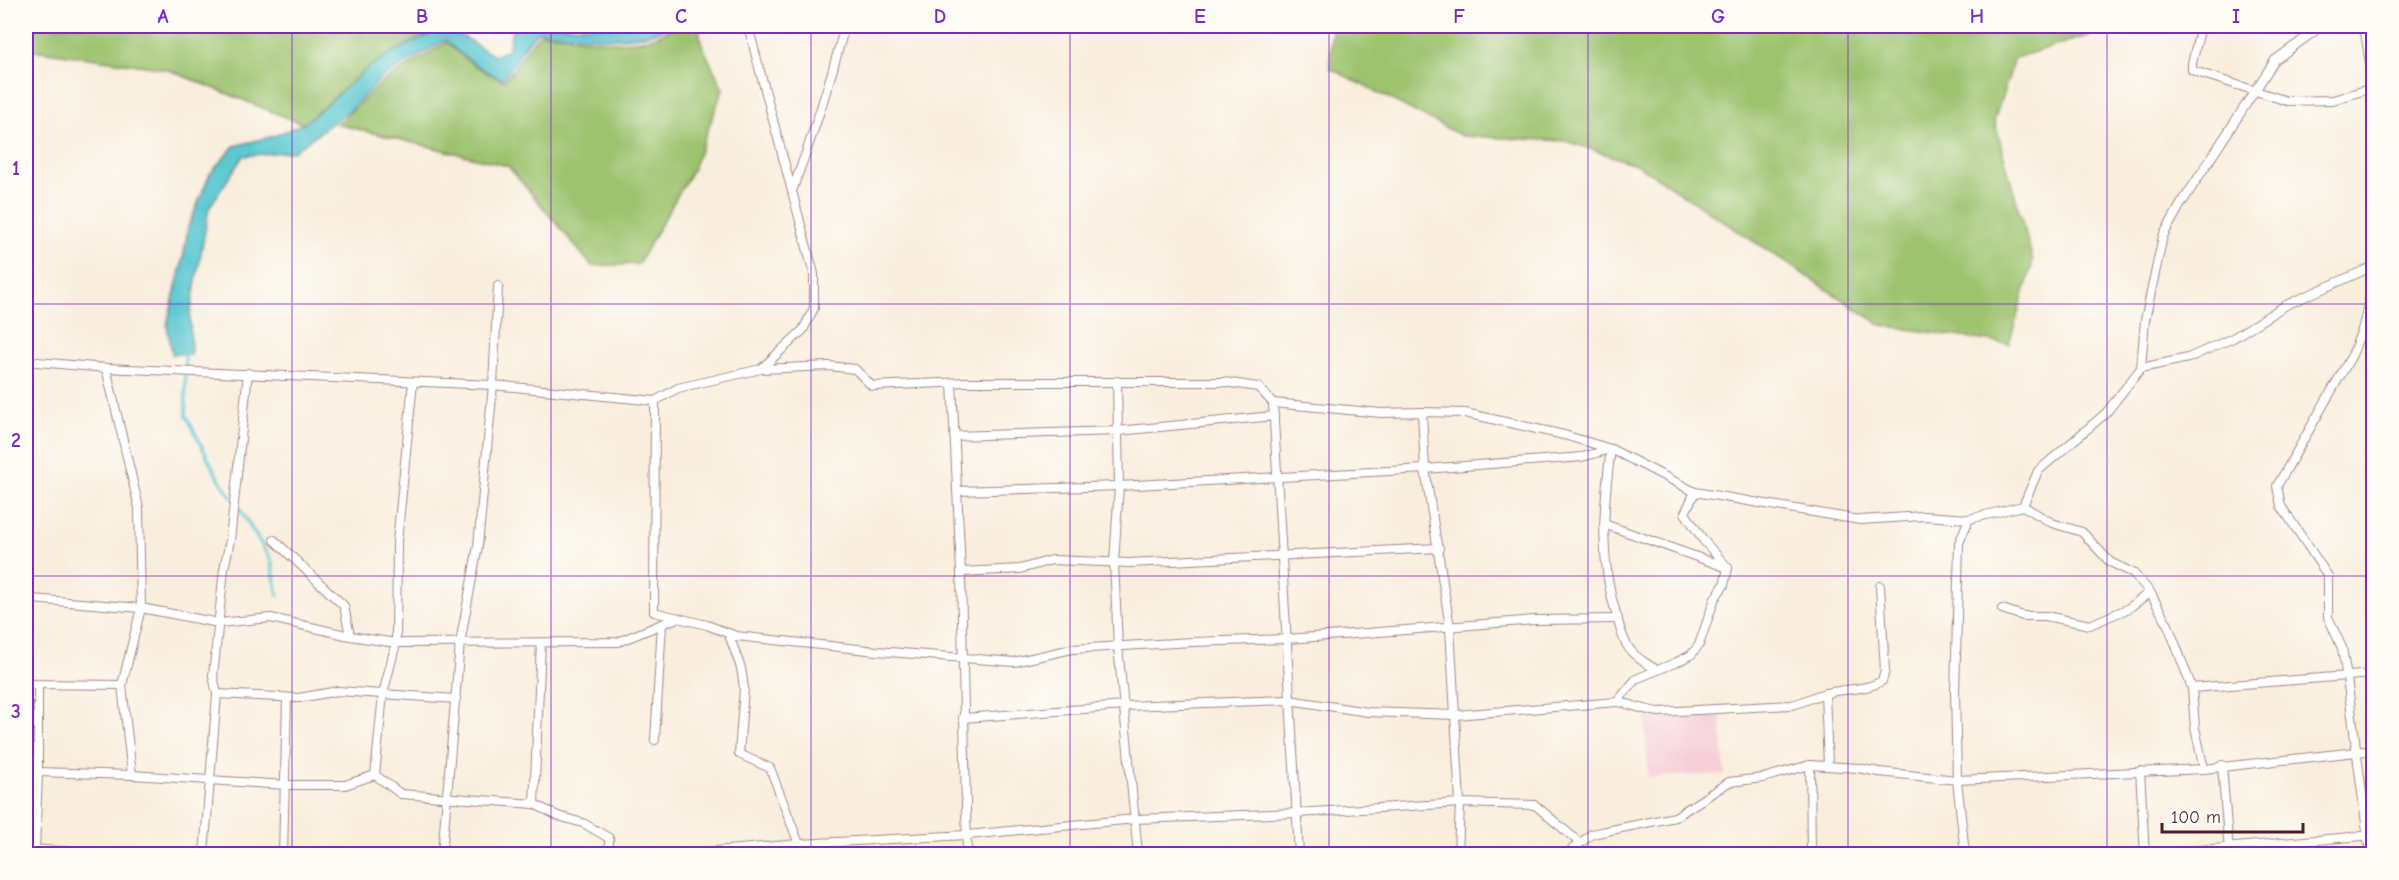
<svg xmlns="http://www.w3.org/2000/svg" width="2399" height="880" viewBox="0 0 2399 880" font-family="'Comic Neue',sans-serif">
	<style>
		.built { fill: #f6cfd8 }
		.green { fill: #9dc36e; stroke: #74714c; stroke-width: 1.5 }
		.water { fill: #5bc8d1; stroke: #52747e; stroke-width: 1.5 }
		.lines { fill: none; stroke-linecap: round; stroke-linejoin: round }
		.stream { stroke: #5bc8d1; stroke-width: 3 }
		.street-casing { stroke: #a28684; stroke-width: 10 }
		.street { stroke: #fff; stroke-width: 8 }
		.grid { fill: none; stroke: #7b2cbf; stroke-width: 1.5; stroke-opacity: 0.55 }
		.neatline { fill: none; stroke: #7b2cbf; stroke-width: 2 }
		.grid-label { font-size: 20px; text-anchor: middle; font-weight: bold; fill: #7b2cbf }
	</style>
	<rect width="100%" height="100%" fill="#fdfcf7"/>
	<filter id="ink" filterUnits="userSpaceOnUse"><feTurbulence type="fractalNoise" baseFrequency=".0167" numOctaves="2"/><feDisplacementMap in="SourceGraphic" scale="12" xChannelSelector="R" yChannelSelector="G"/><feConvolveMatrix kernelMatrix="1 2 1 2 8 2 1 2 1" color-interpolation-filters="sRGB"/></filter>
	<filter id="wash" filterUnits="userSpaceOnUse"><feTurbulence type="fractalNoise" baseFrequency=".008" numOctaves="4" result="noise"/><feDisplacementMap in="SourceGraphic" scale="24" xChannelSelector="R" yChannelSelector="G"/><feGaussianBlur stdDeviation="1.35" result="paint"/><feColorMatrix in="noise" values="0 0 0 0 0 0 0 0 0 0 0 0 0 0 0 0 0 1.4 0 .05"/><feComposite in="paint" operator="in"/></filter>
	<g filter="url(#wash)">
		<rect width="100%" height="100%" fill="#f9eedd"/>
		<polygon class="built" points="1721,714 1725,774 1648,777 1645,718"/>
		<g class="green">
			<polygon points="26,26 450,26 461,39 445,29 305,125 166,69 26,49"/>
			<path d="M681,26h18l2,17 22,46 -30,80 -55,95 -46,2 -84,-100 -171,-42 48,-44 62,-38c17,18 35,30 58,39 13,-16 21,-35 36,-48 34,4 81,15 113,4 9,-3 18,-8 27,-11z"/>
			<polygon points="1332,26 2120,26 2015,58 1994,120 2033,261 2009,344 1881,325 1638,165 1566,141 1462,136 1330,68"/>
		</g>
		<path class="water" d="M446,26l48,30 14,-6 5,-24h161c-48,20 -85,11 -135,5 -16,13 -23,32 -36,48 -23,-9 -40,-22 -58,-39l-62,37 -34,34 -55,40 -51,5 -34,52 -19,107 1,39h-19l-5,-29 17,-71 4,-27 22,-53 24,-28 40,-10 31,-13 59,-52 23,-16z"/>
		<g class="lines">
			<g class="stream">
				<polyline points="185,351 186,415 216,474 232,498"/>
				<polyline points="236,503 271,560 278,596"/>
			</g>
		</g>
	</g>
	<g filter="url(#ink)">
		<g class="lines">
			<defs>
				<g id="street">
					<polyline points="748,26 814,274 814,308 803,330 761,369"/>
					<polyline points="2201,26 2192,63 2192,70 2197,72 2287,101 2333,100 2372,88"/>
					<polyline points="2364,26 2374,89"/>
					<path d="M792,191c21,-55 38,-109 53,-165"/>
					<polyline points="26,361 106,368 493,385 655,401 678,388 761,369 829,366 855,369 872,386 965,382 1224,382 1258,387 1273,403 1299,854"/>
					<polyline points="106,368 139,508 141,608 122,685 132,775"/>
					<polyline points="2141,368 2188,358 2233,338 2286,305 2374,266"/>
					<polyline points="1117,381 1119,486 1114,562 1118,646 1138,854"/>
					<polyline points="952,383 961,572 967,854"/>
					<polyline points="655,401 654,612 707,625 736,636 877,651 1014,662 1072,649 1192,642 1288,639 1535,620 1618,619"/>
					<polyline points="1273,403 1381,413 1422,412 1465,413 1564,435 1611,449 1695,492 1860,520 1924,516 1969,519 2023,506 2052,523 2082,532 2110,562 2133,573 2150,592 2168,625 2192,688 2195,728 2204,769"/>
					<polyline points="1422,412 1425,469 1450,627 1460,803 1458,854"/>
					<polyline points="954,436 1118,431 1274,416"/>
					<path d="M1611,449c-8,57 -12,112 6,168 3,11 6,25 14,34 6,8 17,13 26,19"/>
					<polyline points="957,491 1119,486 1425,469 1582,457 1611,449"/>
					<polyline points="1695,492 1685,513 1704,541 1728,568"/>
					<polyline points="2023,506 2038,471 2106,413 2141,368 2145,320 2163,236 2181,204 2275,60 2322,26"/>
					<polyline points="1604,524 1728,568"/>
					<polyline points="274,540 344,606 350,636"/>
					<polyline points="961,572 1020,569 1052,560 1129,563 1439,548"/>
					<polyline points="32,599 141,608 219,623 271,618 350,636 396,643 618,642 677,618"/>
					<polyline points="2002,609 2023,616 2046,616 2090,625 2129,608 2150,592"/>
					<polyline points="729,635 741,668 744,688 739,754 770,768 799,844 800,854"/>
					<polyline points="26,684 122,685"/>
					<polyline points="2192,688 2374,674"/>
					<polyline points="1825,693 1828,766"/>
					<polyline points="217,694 299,698 338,691 456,699"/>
					<path d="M1617,702c15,2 25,8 42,10l132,-7c13,-2 23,-10 36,-12 19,-5 38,-2 55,-12l3,-10 -5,-85"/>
					<polyline points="963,718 1125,706 1289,700 1368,712 1456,715 1617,702 1636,679 1677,662 1691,655 1699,645 1715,598 1724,585 1728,568"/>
					<polyline points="655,740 662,624"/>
					<polyline points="1810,765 1811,854"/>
					<polyline points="2222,765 2229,852"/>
					<polyline points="2140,771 2145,854"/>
					<polyline points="38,772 132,775 286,785 345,785 375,775 401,794 534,804 558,816 583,823 609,838 609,854"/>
					<polyline points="375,775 383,694 396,643 397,542 413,382"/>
					<polyline points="534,804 541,643"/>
					<polyline points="26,849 119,854"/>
					<polyline points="35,849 38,772 38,686"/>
					<polyline points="204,854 217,694 213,676 224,569 230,540 248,373"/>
					<polyline points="283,854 287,698"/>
					<polyline points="442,854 460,643 478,546 493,385 498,286"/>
					<polyline points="703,854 704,852 799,844 967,835 1135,819 1297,813 1460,803 1535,805 1580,843"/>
					<polyline points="1566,854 1592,834 1675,817 1729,782 1763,778 1810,765 1858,768 1879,772 1957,780 2204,769 2374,750"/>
					<polyline points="1965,854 1957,780 1955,693 1959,543 1969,519"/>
					<polyline points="2156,854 2374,835"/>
					<polyline points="2370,854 2347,678 2342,648 2328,617 2328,576 2281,506 2277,486 2352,355 2363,327 2374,280"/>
				</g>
			</defs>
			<use href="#street" class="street-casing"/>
			<use href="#street" class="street"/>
		</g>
	</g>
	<path class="grid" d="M292,26v828M551,26v828M811,26v828M1070,26v828M1329,26v828M1588,26v828M1848,26v828M2107,26v828M26,304h2348M26,576h2348"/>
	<rect width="2399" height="880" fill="none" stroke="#fdfcf7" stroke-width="66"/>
	<path d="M2162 823v9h141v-9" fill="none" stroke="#4a1f2b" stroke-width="3"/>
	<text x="2171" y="823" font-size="18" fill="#4a1f2b" stroke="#fdfcf7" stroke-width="4.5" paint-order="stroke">100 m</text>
	<rect x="33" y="33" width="2333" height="814" class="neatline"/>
	<g class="grid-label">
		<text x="163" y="23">A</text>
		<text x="422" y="23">B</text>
		<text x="681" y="23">C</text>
		<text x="940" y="23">D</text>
		<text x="1200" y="23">E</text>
		<text x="1459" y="23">F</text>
		<text x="1718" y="23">G</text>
		<text x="1977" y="23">H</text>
		<text x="2236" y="23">I</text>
		<text x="16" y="175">1</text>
		<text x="16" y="447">2</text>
		<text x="16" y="718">3</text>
	</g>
</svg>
